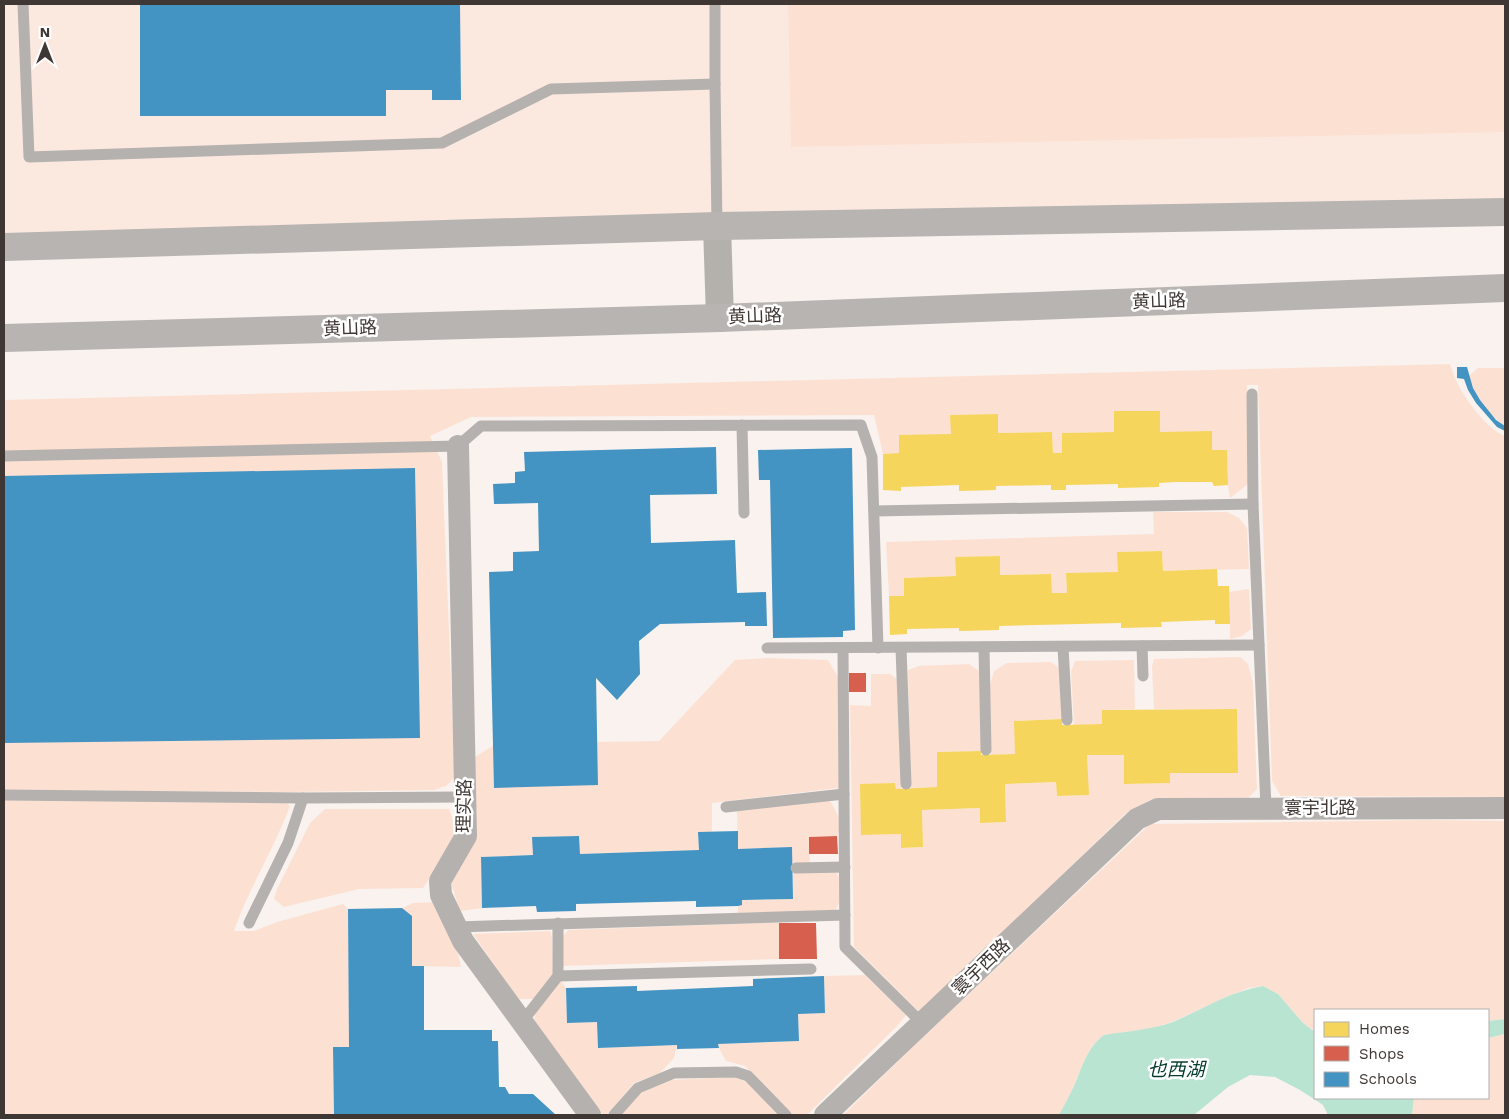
<svg xmlns="http://www.w3.org/2000/svg" width="1509" height="1119" viewBox="0 0 1509 1119" font-family="'Work Sans','Noto Sans SC',sans-serif">
	<style>
		.built { fill: #fbe9e0 }
		.green { fill: #fce1d3 }
		.water { fill: #b9e4d2 }
		.homes { fill: #f6d55c }
		.shops { fill: #d6604d }
		.schools { fill: #4393c3 }
		.lines { fill: none; stroke-linecap: round; stroke-linejoin: round }
		.service { stroke: #b5b1af; stroke-width: 11 }
		.minor { stroke: #b5b1af; stroke-width: 22 }
		.secondary { stroke: #b4b1ad; stroke-width: 28 }
		.primary { stroke: #b8b4b2; stroke-width: 28 }
		.labels { text-anchor: middle; stroke-width: 5; stroke-linejoin: round; paint-order: stroke }
		.street-label { font-size: 18px; fill: #3f3733; stroke: #fff }
		.water-label { font-size: 19px; font-style: italic; fill: #023c2c; stroke: #fff }
	</style>
	<rect width="100%" height="100%" fill="#f9f2ee"/>
	<polygon class="built" points="4,4 1505,4 1505,209 4,247"/>
	<g class="green">
		<polygon points="788,4 1505,4 1505,132 791,147"/>
		<path d="M1450,364c3,9 6,18 11,26 8,14 29,41 44,46v361l-224,-1 -9,-15 -14,-396h-11l1,99 -18,14 -2,-13 -1,-35h-15v-18h-52l-1,-21h-45v21l-52,1v20h-9l-1,-21 -54,1v-19l-47,1v19l-52,19 -16,1 -9,-39 -403,2 -41,19 12,26 13,315 -9,9 -12,4 -144,2 -286,-2v-390z"/>
		<path d="M1478,368h27v58c-18,-12 -30,-30 -36,-50z"/>
		<polygon points="1153,512 1227,512 1239,518 1247,528 1249,569 1163,571 1162,551 1118,552 1118,572 1066,574 1067,593 1052,593 1051,574 1000,575 1000,556 955,558 956,576 904,578 904,596 889,596 886,542 1154,534"/>
		<polygon points="1249,589 1251,629 1242,636 1230,639 1229,592"/>
		<polygon points="1240,657 1248,664 1253,683 1257,789 1248,798 1150,800 1125,814 920,1013 854,947 850,705 871,706 871,674 890,674 897,679 901,789 896,789 895,783 860,785 862,835 901,834 902,848 923,847 922,810 980,808 980,823 1006,822 1005,784 1056,782 1057,796 1088,795 1087,755 1124,755 1125,784 1169,783 1170,773 1238,773 1237,709 1154,709 1152,667 1154,659"/>
		<polygon points="767,658 828,660 838,677 839,788 712,803 712,832 698,832 699,850 580,854 579,836 533,837 533,855 481,857 482,908 460,911 451,883 473,758 493,746 598,785 597,742 659,741 735,660"/>
		<polygon points="1134,660 1135,709 1102,710 1102,724 1074,725 1071,672 1075,661"/>
		<polygon points="1051,662 1060,669 1062,719 1015,721 1015,754 991,755 990,685 994,671 1007,663"/>
		<polygon points="969,664 979,671 981,751 937,752 937,787 911,788 908,670 919,666"/>
		<path d="M4,799l279,1 7,6c-16,43 -41,82 -56,125h20l23,-9 66,-18 5,5 1,138h-16l1,68h-330z"/>
		<path d="M828,799c8,10 16,24 9,37l-28,1 1,28h-18v-18l-54,2 -1,-39z"/>
		<polygon points="325,809 449,809 454,823 454,841 423,888 359,889 284,907 274,899 277,889 310,823"/>
		<path d="M1427,820l78,1v198l-17,2v-11h-173v22l-12,-9 -25,-29 -15,-8 -15,2 -24,10 -52,24 -19,6 -49,7c-18,12 -23,36 -32,55 -4,9 -9,17 -13,25h-216l79,-77 228,-214z"/>
		<polygon points="836,872 841,881 841,900 835,911 738,913 738,906 742,900 793,899 793,873"/>
		<polygon points="435,902 458,954 461,967 412,966 402,908 413,903"/>
		<polygon points="762,923 779,923 779,959 563,966 562,937 568,930"/>
		<polygon points="550,931 552,937 553,977 534,999 518,999 473,934"/>
		<polygon points="865,975 906,1015 897,1026 807,1115 791,1115 745,1066 726,1061 719,1048 718,1044 799,1041 798,1014 825,1013 824,976"/>
		<polygon points="561,981 566,988 567,1023 597,1022 598,1048 677,1045 674,1058 660,1073 634,1083 607,1115 603,1115 534,1023 535,1011"/>
		<polygon points="1505,1034 1505,1115 1412,1115 1414,1098 1488,1098 1488,1038"/>
		<polygon points="735,1077 756,1087 782,1115 621,1115 641,1091 669,1080"/>
	</g>
	<g class="water">
		<path d="M1263,986l15,8 25,29 12,9v66h99l-2,17h-84l-5,-10 -23,-15 -25,-13 -25,-2 -22,12 -34,28h-135c5,-9 10,-19 15,-29 8,-18 13,-39 30,-51 23,-4 47,-5 69,-13 30,-13 58,-31 90,-36z"/>
		<polygon points="1505,1019 1505,1034 1488,1038 1488,1021"/>
	</g>
	<g class="homes">
		<polygon points="1114,411 1160,411 1160,432 1212,431 1212,450 1227,450 1228,485 1214,486 1212,482 1175,482 1159,483 1159,487 1118,488 1118,484 1066,485 1066,490 1051,490 1051,485 996,486 996,490 959,491 959,485 901,487 901,491 883,490 883,454 899,453 899,435 951,434 950,415 998,414 998,433 1052,432 1053,453 1062,453 1062,433 1114,432"/>
		<polygon points="1162,551 1163,571 1217,569 1218,586 1229,586 1230,624 1215,624 1215,620 1161,622 1162,627 1121,628 1121,623 999,626 999,630 959,631 959,628 907,629 907,634 890,635 889,596 904,596 904,578 956,576 955,557 1000,556 1000,575 1051,574 1052,593 1067,593 1066,573 1118,572 1117,552"/>
		<polygon points="1237,709 1238,773 1170,773 1170,783 1124,784 1124,755 1087,755 1089,795 1057,796 1056,782 1005,784 1006,822 980,823 980,808 922,810 923,847 901,848 901,834 861,835 860,784 895,783 896,789 937,787 937,752 981,751 981,755 1015,754 1014,721 1062,719 1062,725 1102,724 1102,710"/>
	</g>
	<g class="shops">
		<rect x="849" y="673" width="17" height="19"/>
		<polygon points="837,836 838,854 809,854 809,837"/>
		<polygon points="779,923 816,923 817,959 779,959"/>
	</g>
	<g class="schools">
		<polygon points="140,4 460,4 461,100 432,100 432,90 386,90 386,116 140,116"/>
		<polygon points="1457,367 1467,367 1473,388 1480,400 1496,420 1505,426 1505,431 1497,427 1476,403 1468,390 1464,379 1457,378"/>
		<polygon points="716,447 717,494 650,495 651,543 735,540 737,593 766,592 767,626 745,626 745,622 660,624 639,641 640,674 617,700 596,678 598,785 494,788 489,572 513,571 513,552 539,551 538,503 494,504 493,484 515,483 515,472 525,471 524,452"/>
		<polygon points="852,448 855,630 843,631 843,637 773,638 770,480 759,480 758,450"/>
		<polygon points="415,468 420,738 4,743 4,476"/>
		<polygon points="738,831 738,849 792,847 793,899 742,900 742,905 738,906 696,907 696,901 576,904 576,911 537,912 536,906 482,908 481,857 533,855 532,837 579,836 580,854 699,850 698,832"/>
		<polygon points="402,908 412,916 412,966 424,966 424,1030 492,1030 492,1041 498,1041 499,1087 505,1087 509,1094 533,1094 556,1115 334,1115 333,1047 349,1047 348,909"/>
		<polygon points="824,976 825,1013 798,1014 799,1041 718,1044 719,1048 677,1049 677,1045 598,1048 597,1022 567,1023 566,988 637,986 637,991 753,986 753,979"/>
	</g>
	<g class="lines">
		<g class="service">
			<polyline points="23,4 29,157 442,143 551,89 715,84"/>
			<polyline points="715,4 715,84 717,226"/>
			<polyline points="1252,394 1253,504 1266,808"/>
			<polyline points="742,425 744,513"/>
			<polyline points="4,456 458,446 481,426 861,425 872,457 878,648"/>
			<polyline points="874,511 1253,504"/>
			<polyline points="1142,646 1143,676"/>
			<polyline points="984,647 986,750"/>
			<polyline points="1063,647 1067,720"/>
			<polyline points="767,648 1259,645"/>
			<polyline points="843,648 845,947 922,1023"/>
			<polyline points="901,648 906,784"/>
			<polyline points="4,795 303,798"/>
			<polyline points="726,807 844,794"/>
			<polyline points="796,868 845,867"/>
			<polyline points="249,923 288,843 303,798 465,797"/>
			<polyline points="457,927 845,915"/>
			<polyline points="558,976 811,969"/>
			<polyline points="522,1022 558,976 558,923"/>
			<polyline points="614,1115 638,1088 674,1073 736,1072 748,1076 786,1115"/>
		</g>
		<g class="minor">
			<polyline points="458,446 466,836 440,881 441,895 463,941 590,1115"/>
			<polyline points="825,1115 1137,819 1158,809 1505,808"/>
		</g>
		<polyline class="secondary" points="717,226 720,318"/>
		<g class="primary">
			<polyline points="4,247 717,226 1505,212"/>
			<polyline points="4,338 720,318 1505,288"/>
		</g>
	</g>
	<g class="labels">
		<g class="street-label">
			<text transform="translate(1159 301) rotate(-2)" y="6">黄山路</text>
			<text transform="translate(755 316) rotate(-2)" y="6">黄山路</text>
			<text transform="translate(350 328) rotate(-2)" y="6">黄山路</text>
			<text transform="translate(464 806) rotate(-89)" y="6">理实路</text>
			<text x="1320" y="814">寰宇北路</text>
			<text transform="translate(981 967) rotate(-44)" y="6">寰宇西路</text>
		</g>
		<g class="water-label">
			<text x="1176" y="1076">也西湖</text>
		</g>
	</g>
	<rect width="1509" height="1119" fill="none" stroke="#3f3733" stroke-width="10"/>
	<rect x="1314" y="1009" width="175" height="90" fill="#ffffff" stroke="#b2afad"/>
	<rect x="1324" y="1022" width="25" height="15" fill="#f6d55c" stroke="#b2afad"/>
	<text x="1359" y="1034" font-size="15" fill="#3f3733">Homes</text>
	<rect x="1324" y="1046" width="25" height="15" fill="#d6604d" stroke="#b2afad"/>
	<text x="1359" y="1059" font-size="15" fill="#3f3733">Shops</text>
	<rect x="1324" y="1072" width="25" height="15" fill="#4393c3" stroke="#b2afad"/>
	<text x="1359" y="1084" font-size="15" fill="#3f3733">Schools</text>
	<g transform="translate(45 45)" stroke="#ffffff" stroke-width="4" paint-order="stroke">
	<path d="M0-4L9 19L0 12L-9 19Z" fill="#3f3733"/>
	<text y="-8" font-size="14" font-weight="bold" text-anchor="middle" fill="#3f3733">N</text>
	</g>
</svg>
